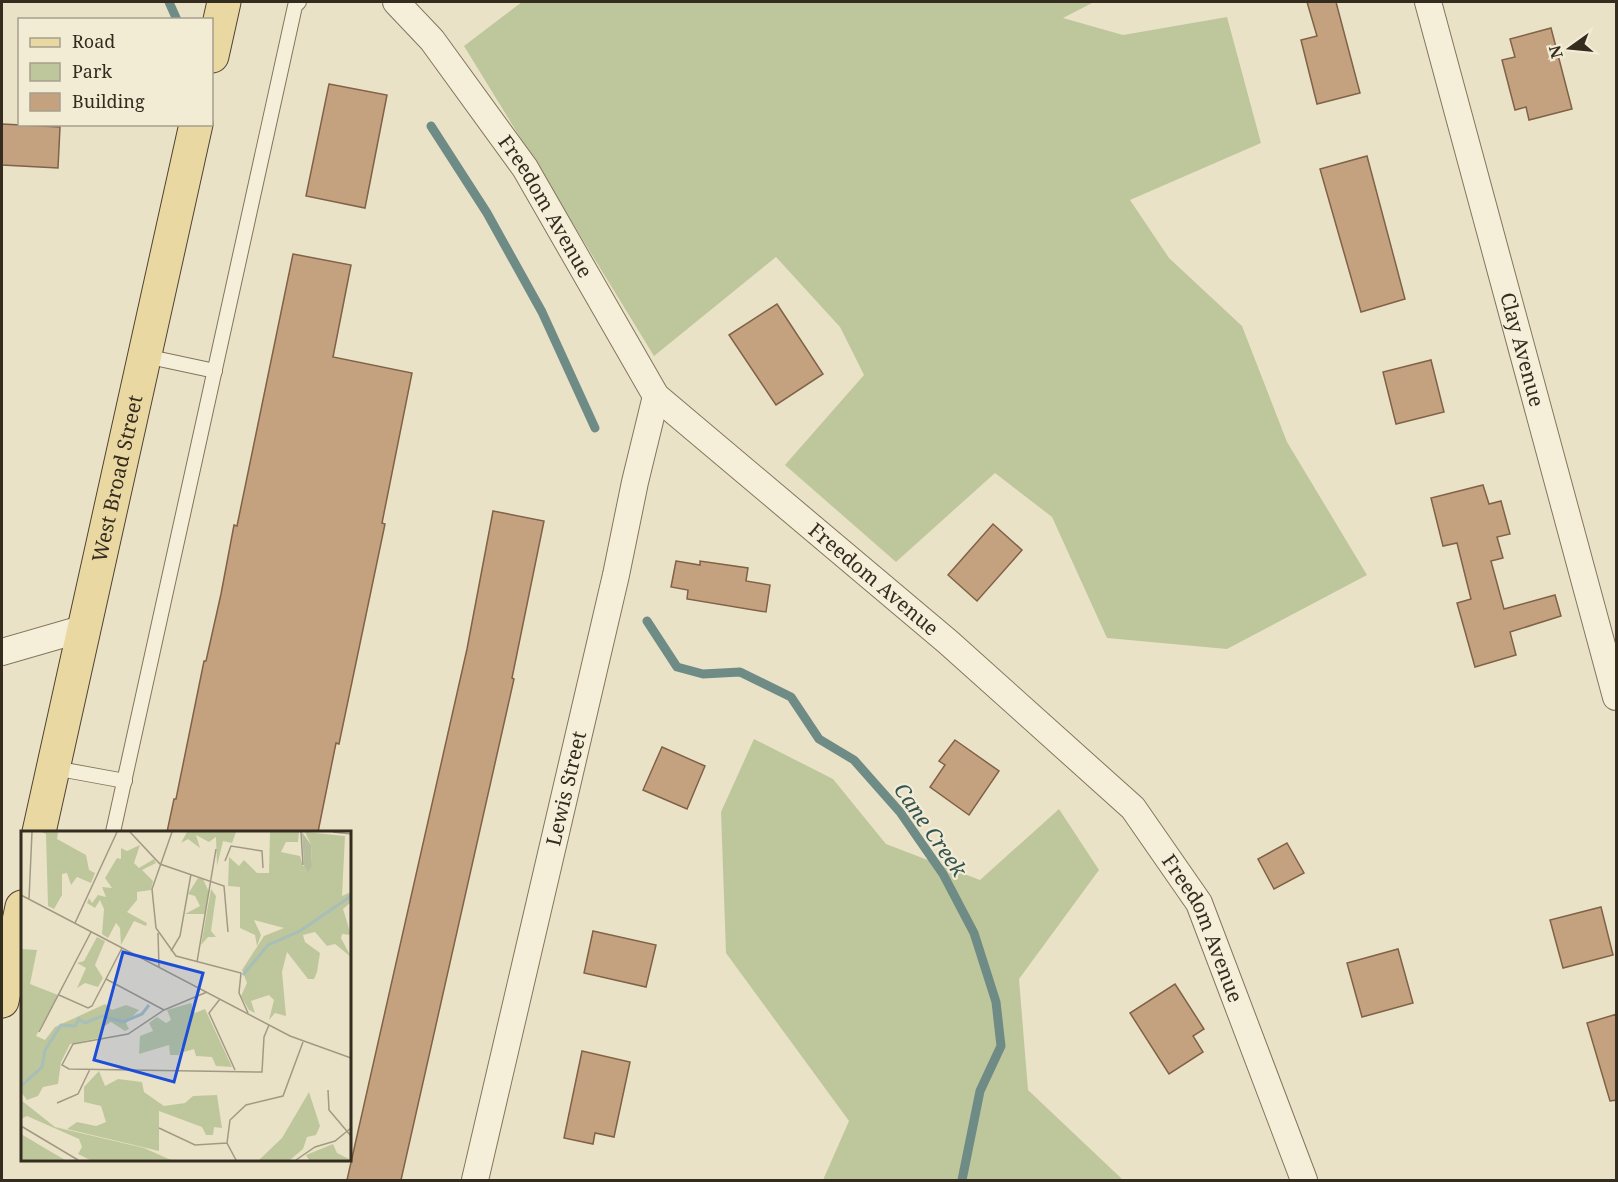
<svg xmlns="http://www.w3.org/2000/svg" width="1618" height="1182" viewBox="0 0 1618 1182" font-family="'Noto Serif',serif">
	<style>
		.green { fill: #bec79b }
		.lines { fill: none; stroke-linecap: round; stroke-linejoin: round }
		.stream { stroke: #6f8b86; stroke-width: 9 }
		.building { fill: #c4a280; stroke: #806246; stroke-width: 1.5 }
		.service-casing { stroke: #83755e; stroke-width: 16 }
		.minor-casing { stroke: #83755e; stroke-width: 28 }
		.primary-casing { stroke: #524332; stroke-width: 35 }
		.service { stroke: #f5efd9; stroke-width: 14 }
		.minor { stroke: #f5efd9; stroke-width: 26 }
		.primary { stroke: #e9d8a2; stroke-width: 33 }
		.labels { text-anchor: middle; stroke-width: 4.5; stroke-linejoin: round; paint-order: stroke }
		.street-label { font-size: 20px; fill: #352c20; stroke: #f2ecd5 }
		.water-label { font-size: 21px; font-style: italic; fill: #315353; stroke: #f2ecd5 }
		.inset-river { fill: none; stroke: #a7beb9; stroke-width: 3 }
		.inset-road { fill: none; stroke: #a29984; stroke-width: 1.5 }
		.view { fill: #1d4ed8; fill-opacity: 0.15; stroke: #1d4ed8; stroke-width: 3 }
		.inset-edge { fill: none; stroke: #352c20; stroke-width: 3 }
	</style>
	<rect width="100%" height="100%" fill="#eae2c7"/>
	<g class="green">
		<polygon points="522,2 1094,2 1063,18 1123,35 1227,17 1261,143 1130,200 1169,258 1242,326 1287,442 1367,575 1227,649 1107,638 1052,517 995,473 896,562 785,465 864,375 840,327 776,257 654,356 464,46"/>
		<polygon points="754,739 833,779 886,844 980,880 1059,809 1099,870 1019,979 1028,1090 1122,1179 1136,1180 823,1180 849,1121 726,953 721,812"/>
	</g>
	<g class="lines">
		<g class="stream">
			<polyline points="169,2 177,20"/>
			<polyline points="431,126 487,213 542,312 595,428"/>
			<polyline points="647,621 677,667 703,674 740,672 791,697 819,739 854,760 900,812 943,874 974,933 996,1002 1001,1046 980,1091 962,1180"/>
		</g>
	</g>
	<g class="building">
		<polygon points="1307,2 1336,2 1360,93 1317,104 1301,40 1317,36"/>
		<polygon points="1551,28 1572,109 1529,120 1526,107 1515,110 1502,60 1515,57 1510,39"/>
		<polygon points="329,84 387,95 365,208 306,196"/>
		<polygon points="2,124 60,127 58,168 2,165"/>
		<polygon points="1367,156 1405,299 1361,312 1320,169"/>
		<polygon points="293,254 351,265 333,357 412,373 382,523 385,524 339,744 336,743 318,832 167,832 174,799 176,799 204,661 206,661 221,594 234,525 237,526"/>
		<polygon points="777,304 823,374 776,405 729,335"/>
		<polygon points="1431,360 1444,412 1396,424 1383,372"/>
		<polygon points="1483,485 1489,504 1501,501 1510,534 1497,537 1503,558 1491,561 1504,609 1555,595 1561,616 1510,632 1516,655 1475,667 1457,603 1471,599 1457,543 1443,546 1431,498"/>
		<polygon points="493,511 544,521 512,678 514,679 401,1180 347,1180 467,649"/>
		<polygon points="993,524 1022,550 977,601 948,575"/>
		<polygon points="676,561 700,565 700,561 748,568 746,581 770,585 766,612 687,599 688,590 671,587"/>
		<polygon points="955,740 999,771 969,815 930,787 945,765 939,761"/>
		<polygon points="662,747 705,766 687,809 643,790"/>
		<polygon points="1287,843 1304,873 1274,889 1258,859"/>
		<polygon points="1601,907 1613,955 1563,968 1550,920"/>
		<polygon points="593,931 656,945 646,987 584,973"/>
		<polygon points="1398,949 1413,1003 1362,1017 1347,963"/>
		<polygon points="1175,984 1204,1029 1193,1036 1203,1052 1169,1074 1130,1013"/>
		<polygon points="1617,1014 1617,1100 1610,1101 1587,1023"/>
		<polygon points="582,1051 630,1062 614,1137 595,1133 593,1144 564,1138"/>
	</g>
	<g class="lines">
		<defs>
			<g id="service">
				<polyline points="145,356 215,371"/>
				<polyline points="54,768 125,781"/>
				<polyline points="113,832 295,6 299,2"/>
			</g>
			<g id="minor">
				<path id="s1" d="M396,2l36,38 93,128 131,228 292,246 185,166 66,95 105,277"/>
				<path id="s2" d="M1428,2l188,695"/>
				<polyline points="2,652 85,628"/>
				<path id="s3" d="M475,1180l141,-605 19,-93 21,-86"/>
			</g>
			<g id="primary">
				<polyline points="212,56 224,2"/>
				<path id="s4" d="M39,832l157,-708"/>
				<polyline points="2,1001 22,907"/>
			</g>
		</defs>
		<use href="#service" class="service-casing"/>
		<use href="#minor" class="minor-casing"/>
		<use href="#primary" class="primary-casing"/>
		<use href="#service" class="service"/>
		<use href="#minor" class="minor"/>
		<use href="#primary" class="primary"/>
	</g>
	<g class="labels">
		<g class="street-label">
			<text dy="7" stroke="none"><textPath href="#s1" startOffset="254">Freedom Avenue</textPath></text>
			<text dy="7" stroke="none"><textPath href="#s2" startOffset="360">Clay Avenue</textPath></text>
			<text dy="7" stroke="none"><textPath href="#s4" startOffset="362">West Broad Street</textPath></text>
			<text dy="7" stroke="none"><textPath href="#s1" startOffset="758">Freedom Avenue</textPath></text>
			<text dy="7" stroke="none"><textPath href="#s3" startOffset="402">Lewis Street</textPath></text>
			<text dy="7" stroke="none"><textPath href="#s1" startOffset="1244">Freedom Avenue</textPath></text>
		</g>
		<g class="water-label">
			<text transform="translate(930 830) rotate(55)" y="7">Cane Creek</text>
		</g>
	</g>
	<g transform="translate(21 831)">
		<rect width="330" height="330" fill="#eae2c7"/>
		<path d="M21,1h16l-1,7 29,16 3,15 6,3 -4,10 -14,-6 -6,8 -4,-12 -5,1v21l-8,14 -6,-3 -2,-72zM166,1h49l-4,11 -9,-2 -6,25 -1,-29 -7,5 -13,-7 4,13 -12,-9 -7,4zM249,1h29l-1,10h-12l-5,10 19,4 3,10h9l-1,-21 -6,-13 40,4 -3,60 9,-4v10l-8,7 8,26 -9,-1 -1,4 10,19 -16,-13 -8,2 -12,-14 -12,3 2,7 15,11 -3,19 -3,7h-6l-21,-27 -5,20 4,44 -11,-3 -6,7 5,-20 -5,-5 -18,6 4,12 -6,-3 -8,-14 6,-13 -5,-13 22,-34 20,-8 -30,-8 7,15 -4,11 -2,-11 -15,-7v-41l-12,-1 1,-29 10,9 5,-6 13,13h12zM119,14l-6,18 5,5 15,-9 2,4 -14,7 11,11 -2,9 -14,2v8l-10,12 20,11 -1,3 -12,-5 -13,24 -1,-17 -4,-5 -8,15 -6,-4 2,-25 -4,-9 -5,8 -8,-5 2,-5 3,5 6,-8 8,2 -4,-10 10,1 -7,-10 12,-20 4,1v-11l6,3zM177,47l5,1 6,13 -4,22h-20l15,-8 -5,-10 -7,-2zM190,58l5,7 -5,35 5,6h-8l-7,8zM76,106l8,4 -10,24 8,13 -5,9 -13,-4 -8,5 9,-20 -9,-5 7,-2zM0,118l16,1 -7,34 28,11 -22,41 9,4 10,-13 50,-23 7,6 14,-5 13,5 -13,13 3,6 -4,2 -14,-9 -8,5 -4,11 -29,6 -9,18 -3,22 -15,3 -5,9 -11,4 -6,-8zM170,172l4,10 10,-4 27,58 -16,-1 -4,-9 -16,-1 -2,-7 -10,3 -2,-7 -3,10h-9l-1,-10 -30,9 1,-18 13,-5 -4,-8 8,-6 9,6 5,-3 -4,-10zM78,240l6,15 13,-7 24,3 2,10 20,14 21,-3 8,-7 24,-1 5,33 -8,-1 -1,8h-7l-4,-8 -43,-16v40l-92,-22 10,-7 19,4 10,-4 -5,-16 -17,-4v-15zM288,261l11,34 -4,9 -9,2 -4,12 -13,11h-31l23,-22zM0,269l34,27 89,21 27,12h-81l-12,-6 4,-7 -3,-8 -52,-23 -6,3zM0,303l44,26h-44zM312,313l4,9 14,7h-42l-3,-5z" fill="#bec79b"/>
		<path d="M281,1l9,13 1,21 -4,6 -4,-7z" fill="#b6bd9a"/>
		<path class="inset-river" d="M222,144l25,-30 32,-14 51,-35M0,255l21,-19 3,-17 16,-25 14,1 4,-7 6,4 17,-7 21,6 19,-8 7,-9"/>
		<path class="inset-road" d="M109,1l30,32 64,22 4,46M151,1l-20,57 4,39 20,28 65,17 -2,20 9,20M280,1l2,33M312,1l18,2M204,30l6,-15 31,5 1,17M0,64l269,141 61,22M8,68l3,-67M54,92l42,-91M137,102l1,34M150,120l9,-15 11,-62M176,131l19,-113M85,148l58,31M186,161l-43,18 -36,24 -55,10 -11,21 7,4 193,3 2,-35 5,-12M38,164l29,13 4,-2 30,-58M199,168l-11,14 26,57M18,201l52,-100M307,259l1,20 22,26M36,272l21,-9 12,-25M0,295l57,34M138,297l36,17 32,-2M215,329l-9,-17 3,-23 16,-15 37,-9 20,-54M275,329l19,-13 20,-6 16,-13"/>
		<path class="view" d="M102,121l80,21 -29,109 -80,-22z"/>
		<rect width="330" height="330" class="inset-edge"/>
	</g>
	<rect width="1618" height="1182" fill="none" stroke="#352c20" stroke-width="6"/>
	<rect x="18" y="18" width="195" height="108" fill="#f2ecd5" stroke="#a69f8d" stroke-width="1.5"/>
	<rect x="30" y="38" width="30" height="9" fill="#e9d8a2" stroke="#a69f8d" stroke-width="1.5"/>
	<text x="72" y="48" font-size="18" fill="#352c20">Road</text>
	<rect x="30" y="63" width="30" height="18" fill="#bec79b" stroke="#a69f8d" stroke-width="1.5"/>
	<text x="72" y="78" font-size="18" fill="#352c20">Park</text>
	<rect x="30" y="93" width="30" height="18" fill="#c4a280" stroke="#a69f8d" stroke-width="1.5"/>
	<text x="72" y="108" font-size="18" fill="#352c20">Building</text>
	<g transform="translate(1570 48) rotate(255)" stroke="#f2ecd5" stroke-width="4.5" paint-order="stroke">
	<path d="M0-4.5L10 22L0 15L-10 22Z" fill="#352c20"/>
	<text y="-9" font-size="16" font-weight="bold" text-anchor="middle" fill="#352c20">N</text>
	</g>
</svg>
